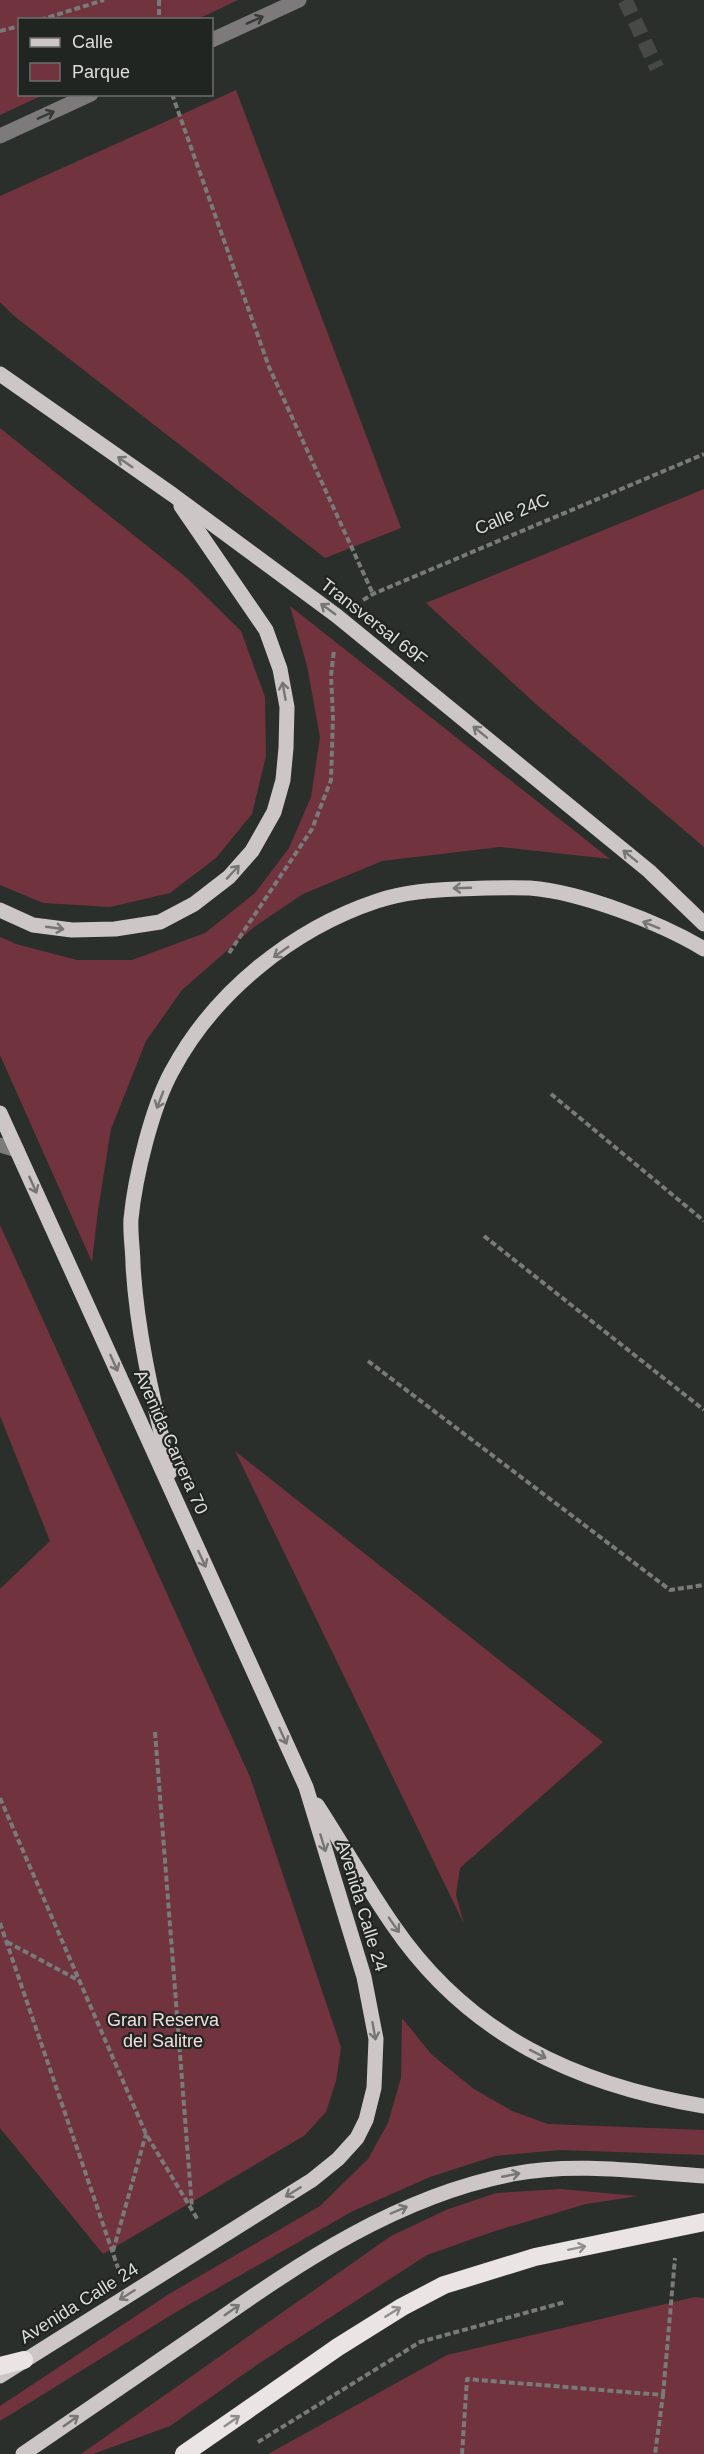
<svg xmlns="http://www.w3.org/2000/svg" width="704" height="2454" viewBox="0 0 704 2454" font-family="Arial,sans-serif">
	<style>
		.green { fill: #71333d }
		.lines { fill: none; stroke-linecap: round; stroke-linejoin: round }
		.minor-tunnel { stroke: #464946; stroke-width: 15; stroke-dasharray: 15 8; stroke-linecap: butt }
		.path { stroke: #787b78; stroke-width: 4; stroke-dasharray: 6 3; stroke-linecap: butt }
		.minor { stroke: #7c7a7a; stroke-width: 15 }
		.major { stroke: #ccc6c6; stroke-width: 15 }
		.highway { stroke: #ebe4e5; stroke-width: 18 }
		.oneway { stroke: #383a38 }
		.oneway2 { stroke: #767674 }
		.oneway3 { stroke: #908e8d }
		.labels { text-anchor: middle; stroke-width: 4.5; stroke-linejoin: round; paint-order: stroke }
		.street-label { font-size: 18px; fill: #dcdedc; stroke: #212522 }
		.park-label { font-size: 18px; fill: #f5dcde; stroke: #212522 }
	</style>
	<rect width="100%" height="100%" fill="#2b2f2b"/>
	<g class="green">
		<polygon points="0,0 238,0 198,19 20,20 20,94 43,95 0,115"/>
		<polygon points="236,90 401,528 325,558 13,315 0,302 0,196"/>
		<polygon points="0,428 186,577 241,631 265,697 266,756 252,814 216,858 170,893 110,907 43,903 0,885"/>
		<polygon points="704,489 704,847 538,706 426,603"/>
		<polygon points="290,606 610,859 500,847 382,861 303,894 254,927 182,990 146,1041 111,1129 98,1210 92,1262 0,1055 0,937 16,944 77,960 132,960 205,933 255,893 289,848 311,797 320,737 307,666"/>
		<polygon points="0,1225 250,1777 341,2047 336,2081 326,2112 304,2136 103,2254 0,2128 0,1589 50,1541 0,1416"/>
		<polygon points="235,1451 603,1742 460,1868 456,1895 464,1924"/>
		<polygon points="402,2018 432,2055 474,2089 512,2111 548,2124 704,2130 704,2155 560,2150 495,2156 430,2177 353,2211 181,2309 0,2421 0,2406 169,2294 320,2206 368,2159 388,2123 401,2078"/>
		<polygon points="560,2189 638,2196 586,2204 495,2231 427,2255 258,2364 170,2426 93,2454 81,2454 391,2236 446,2210 496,2193"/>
		<polygon points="695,2297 704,2298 704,2454 268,2454 447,2355"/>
	</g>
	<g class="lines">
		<polyline class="minor-tunnel" points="625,0 657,68"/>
		<g class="path">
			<polyline points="159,0 159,20"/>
			<polyline points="40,20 104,0"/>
			<polyline points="0,31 20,26"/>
			<polyline points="172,94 269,367 373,594"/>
			<polyline points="363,600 373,594 704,454"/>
			<polyline points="229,953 312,829 331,780 333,717 331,676 334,650"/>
			<polyline points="551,1094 704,1221"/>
			<polyline points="484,1236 704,1410"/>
			<polyline points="368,1361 670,1590 704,1585"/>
			<polyline points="155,1732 192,2208"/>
			<polyline points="0,1798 146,2134 198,2220"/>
			<polyline points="0,1923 118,2268"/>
			<polyline points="7,1942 80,1981"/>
			<polyline points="113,2251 146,2134"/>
			<polyline points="663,2395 675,2258"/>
			<polyline points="258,2442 420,2342 565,2302"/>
			<polyline points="462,2454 467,2379 663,2395 655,2454"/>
		</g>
		<g class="minor">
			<polyline points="212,40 299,0"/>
			<polyline points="0,136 91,94"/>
			<polyline points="0,1145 17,1150"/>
		</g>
		<g class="major">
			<polyline points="0,374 173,495 337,616 649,871 704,924"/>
			<polyline points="0,910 33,925 72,930 115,929 160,922 194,904 229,877 252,851 274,812 283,780 286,748 287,707 280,669 266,630 181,506"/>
			<polyline points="0,1113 306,1787 364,1977 376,2039 374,2088 366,2120 357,2138 338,2159 312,2180 0,2376"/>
			<path d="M170,1472c-16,-69 -33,-137 -37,-207 0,-15 -3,-31 -2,-46 4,-42 21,-112 41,-148 42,-79 121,-142 205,-170 27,-9 54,-11 81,-12 24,-1 49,-2 72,-1 51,4 131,35 174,61"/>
			<path d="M317,1805c26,40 49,81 76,120 75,110 183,160 311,181"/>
			<path d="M23,2454c61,-42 122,-84 184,-126 94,-66 191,-132 306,-154 62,-12 129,-2 191,2"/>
		</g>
		<g class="highway">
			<polyline points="0,2366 24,2360"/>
			<polyline points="184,2454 338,2347 402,2307 444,2285 535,2257 704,2222"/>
		</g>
	</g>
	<defs><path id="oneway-shaft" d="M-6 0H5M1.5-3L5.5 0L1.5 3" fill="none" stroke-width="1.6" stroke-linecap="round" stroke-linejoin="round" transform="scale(1.5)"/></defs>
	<g class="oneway">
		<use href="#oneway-shaft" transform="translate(255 20) rotate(-24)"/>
		<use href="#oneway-shaft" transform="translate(46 115) rotate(-24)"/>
	</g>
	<g class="oneway2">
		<use href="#oneway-shaft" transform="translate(125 462) rotate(-145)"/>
		<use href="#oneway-shaft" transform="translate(328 609) rotate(-144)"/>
		<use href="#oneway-shaft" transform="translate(284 691) rotate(-100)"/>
		<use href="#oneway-shaft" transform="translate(480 732) rotate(-141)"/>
		<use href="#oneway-shaft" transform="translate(630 856) rotate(-141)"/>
		<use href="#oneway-shaft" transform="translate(233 872) rotate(-47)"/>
		<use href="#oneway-shaft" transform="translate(462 888) rotate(178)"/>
		<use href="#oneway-shaft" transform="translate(651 925) rotate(-158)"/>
		<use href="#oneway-shaft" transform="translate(55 928) rotate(8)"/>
		<use href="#oneway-shaft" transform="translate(281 952) rotate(145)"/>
		<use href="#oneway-shaft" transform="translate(160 1100) rotate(111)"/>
		<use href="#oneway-shaft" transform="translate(33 1185) rotate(66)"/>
		<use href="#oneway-shaft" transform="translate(114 1363) rotate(66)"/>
		<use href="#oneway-shaft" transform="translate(202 1559) rotate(65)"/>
		<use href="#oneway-shaft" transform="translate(283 1736) rotate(66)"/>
		<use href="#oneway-shaft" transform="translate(323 1843) rotate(73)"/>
		<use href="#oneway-shaft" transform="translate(394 1925) rotate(55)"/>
		<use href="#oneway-shaft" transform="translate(374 2031) rotate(80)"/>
		<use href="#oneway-shaft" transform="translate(538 2054) rotate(27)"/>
		<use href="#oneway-shaft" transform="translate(511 2175) rotate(-11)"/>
		<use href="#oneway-shaft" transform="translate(293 2192) rotate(148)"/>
		<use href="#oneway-shaft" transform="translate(399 2210) rotate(-23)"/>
		<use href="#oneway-shaft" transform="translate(127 2295) rotate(148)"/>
		<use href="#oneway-shaft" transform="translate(232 2310) rotate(-35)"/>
		<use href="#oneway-shaft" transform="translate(71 2421) rotate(-35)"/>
	</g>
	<g class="oneway3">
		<use href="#oneway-shaft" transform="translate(577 2248) rotate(-12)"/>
		<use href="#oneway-shaft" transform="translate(393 2312) rotate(-32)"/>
		<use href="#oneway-shaft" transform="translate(232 2421) rotate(-35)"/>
	</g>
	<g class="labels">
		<g class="street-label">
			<text transform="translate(512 514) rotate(-23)" y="6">Calle 24C</text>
			<text transform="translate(374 622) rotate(38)" y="6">Transversal 69F</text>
			<text transform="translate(171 1442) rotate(66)" y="6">Avenida Carrera 70</text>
			<text transform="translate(362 1906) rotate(73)" y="6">Avenida Calle 24</text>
			<text transform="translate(79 2303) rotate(-32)" y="6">Avenida Calle 24</text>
		</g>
		<g class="park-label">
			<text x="163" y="2026">Gran Reserva<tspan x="163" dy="21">del Salitre</tspan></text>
		</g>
	</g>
	<rect x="18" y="18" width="195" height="78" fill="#212522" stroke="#6c6f6c" stroke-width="1.5"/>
	<rect x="30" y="38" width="30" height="9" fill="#ccc6c6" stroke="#6c6f6c" stroke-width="1.5"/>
	<text x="72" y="48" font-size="18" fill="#dcdedc">Calle</text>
	<rect x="30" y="63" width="30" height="18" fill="#71333d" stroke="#6c6f6c" stroke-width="1.5"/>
	<text x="72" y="78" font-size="18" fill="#dcdedc">Parque</text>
</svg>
